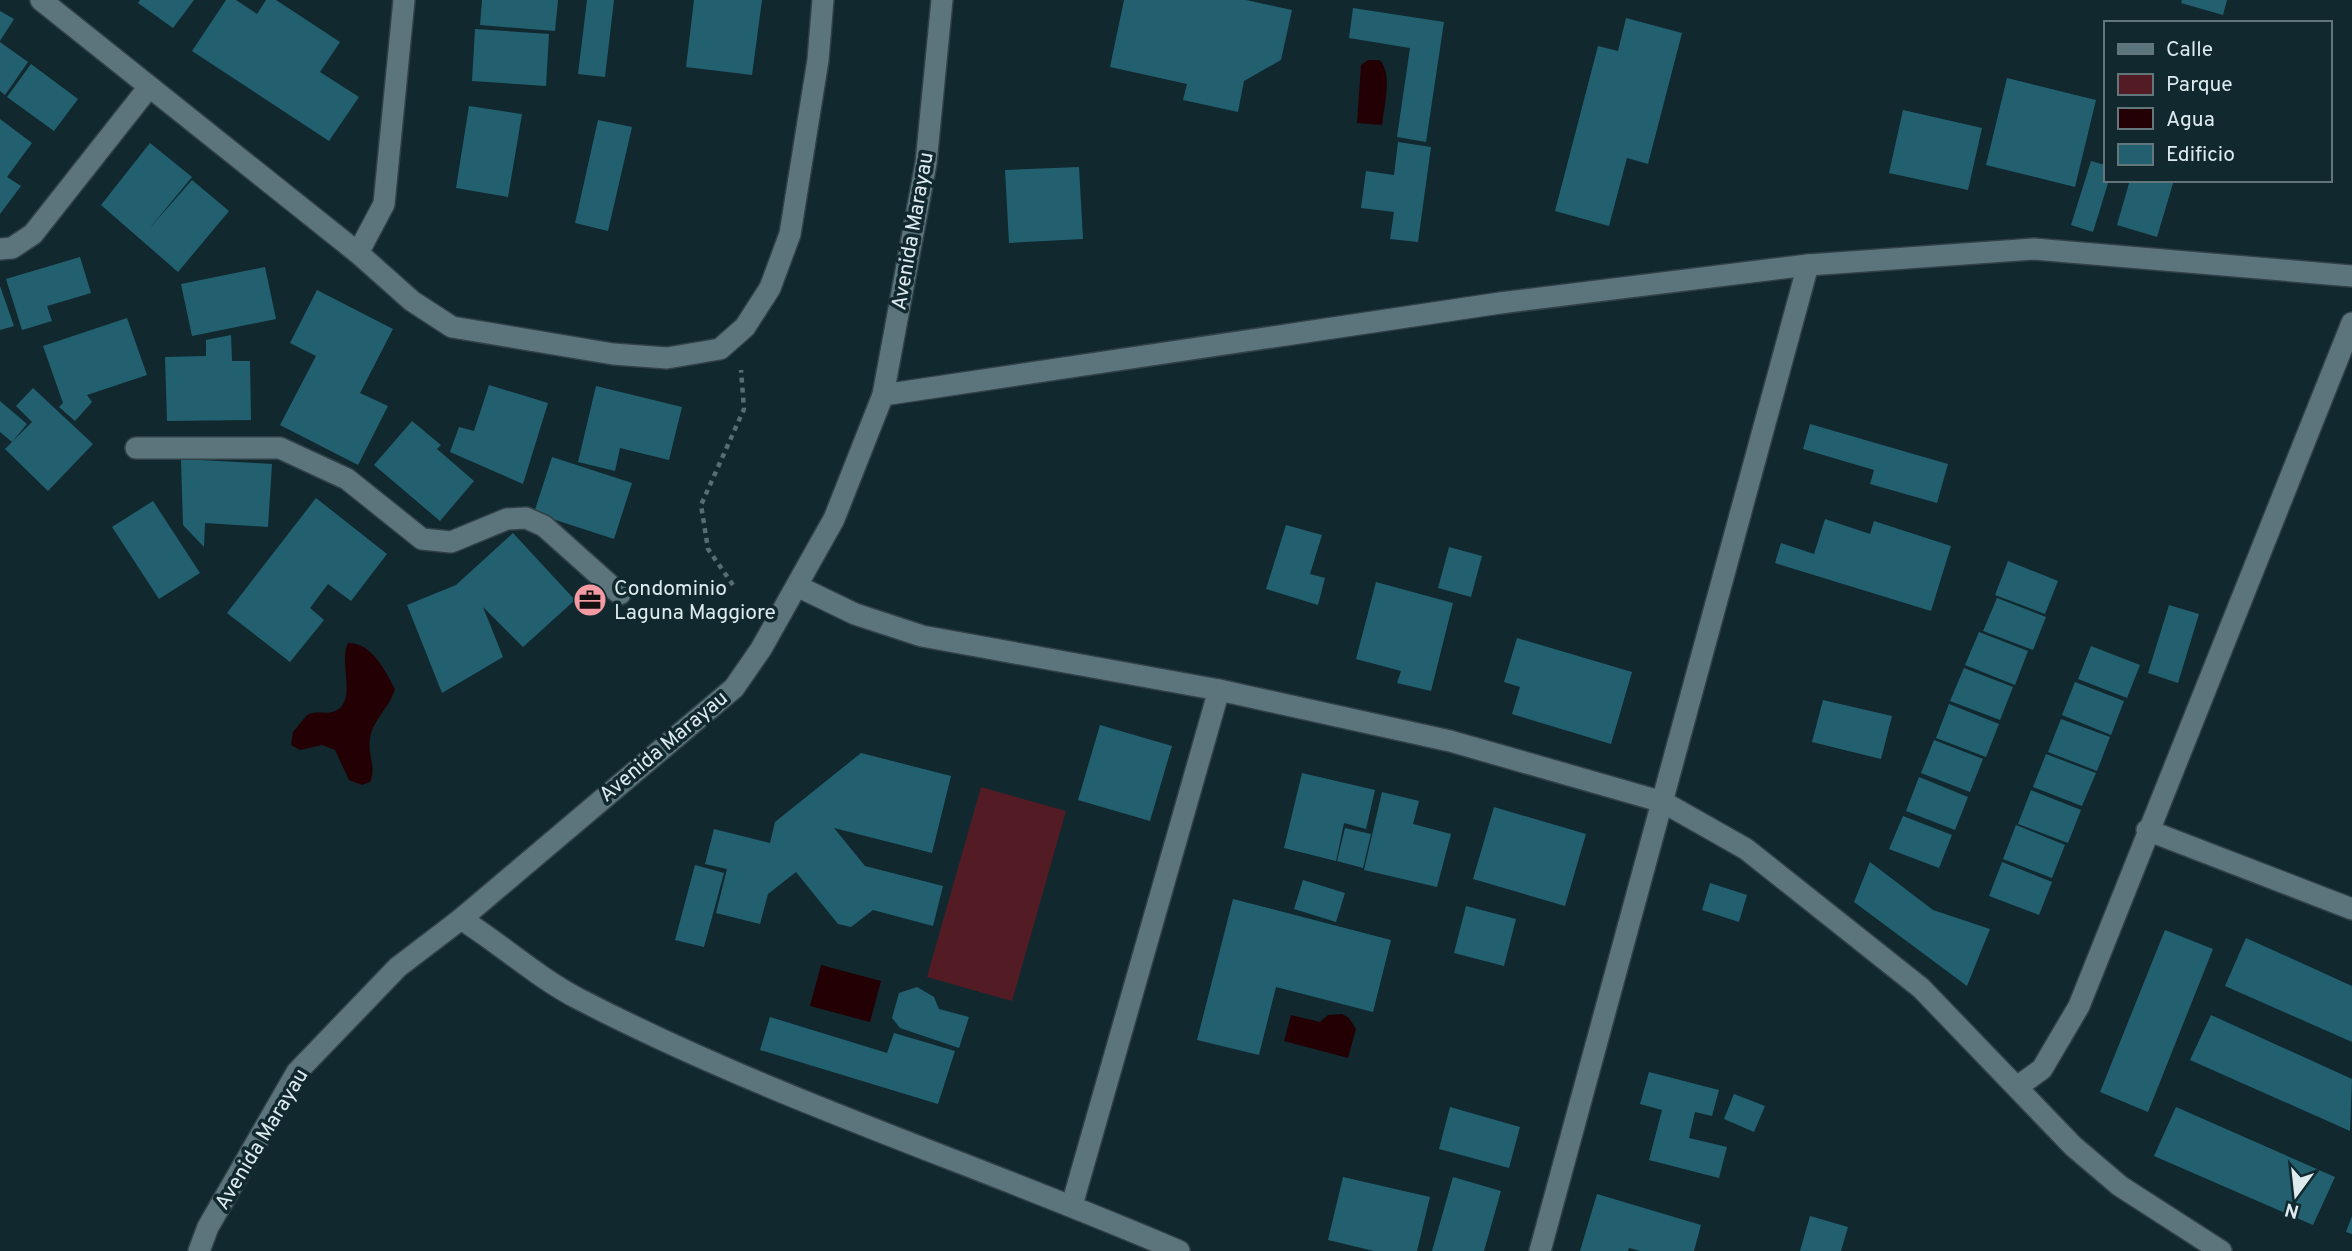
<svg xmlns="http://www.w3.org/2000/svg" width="2352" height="1251" viewBox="0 0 2352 1251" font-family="Overpass,sans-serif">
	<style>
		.green { fill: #531c24 }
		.water { fill: #220004 }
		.building { fill: #226070 }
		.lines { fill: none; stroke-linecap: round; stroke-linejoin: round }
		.minor-casing { stroke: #314147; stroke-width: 24 }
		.path { stroke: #586c72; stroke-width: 4.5; stroke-dasharray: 5 5; stroke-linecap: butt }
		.minor { stroke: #5c757d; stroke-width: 21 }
		.labels { text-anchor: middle; stroke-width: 7; stroke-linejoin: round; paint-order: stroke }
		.street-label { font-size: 21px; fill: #ddebef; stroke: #11282f }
		.poi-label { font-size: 21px; fill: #ddebef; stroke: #11282f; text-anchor: start }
	</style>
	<rect width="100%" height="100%" fill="#11282f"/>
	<polygon class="green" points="981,787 1066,811 1012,1001 927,977"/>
	<g class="water">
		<path d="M1368,60h12c13,16 4,46 2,65l-25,-2 4,-58z"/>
		<path d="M348,643c23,-1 37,27 47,46 -5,18 -22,31 -25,49 -3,17 7,28 0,44l-8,3 -13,-5 -14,-30 -13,-5 -22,5 -9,-5 2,-13 14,-17c9,-5 19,0 28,-4 23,-10 3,-49 13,-68z"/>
		<polygon points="821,965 881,981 870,1022 810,1006"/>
		<polygon points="1342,1014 1349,1018 1356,1029 1348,1058 1284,1041 1291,1015 1320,1022 1328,1015"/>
	</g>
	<g class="building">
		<polygon points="140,0 194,0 173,28 138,3"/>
		<polygon points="226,0 236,0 257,14 266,0 276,0 340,42 320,72 359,97 329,141 192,51"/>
		<polygon points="482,0 558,0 555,31 480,25"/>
		<polygon points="587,0 614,0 605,77 578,74"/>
		<polygon points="694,0 762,0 752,75 686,67"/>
		<polygon points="1124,0 1246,0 1292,10 1281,60 1244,81 1238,112 1183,100 1187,84 1110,67"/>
		<polygon points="2182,0 2227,0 2223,15 2181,3"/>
		<polygon points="1353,8 1444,22 1426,142 1397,137 1410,48 1349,38"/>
		<polygon points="0,11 14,19 0,41"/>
		<polygon points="1626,18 1682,33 1648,164 1627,158 1609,226 1555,211 1598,46 1618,51"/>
		<polygon points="475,29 549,34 546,86 472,81"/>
		<polygon points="0,42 28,62 5,95 0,91"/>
		<polygon points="31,64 78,99 54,131 7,97"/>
		<polygon points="2007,78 2096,100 2075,187 1986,165"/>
		<polygon points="469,106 522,114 508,197 456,188"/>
		<polygon points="1903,110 1982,128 1968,190 1889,173"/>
		<polygon points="0,119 32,143 7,177 21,186 0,214"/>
		<polygon points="598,120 632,127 608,231 575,223"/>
		<polygon points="1398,142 1431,147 1418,242 1390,239 1394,212 1361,208 1366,171 1394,175"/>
		<polygon points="150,143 192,177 148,230 192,180 229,211 178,272 101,205"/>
		<polygon points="2091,161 2105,165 2105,180 2109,180 2093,232 2071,225"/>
		<polygon points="1079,167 1083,239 1009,243 1005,170"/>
		<polygon points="2130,180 2174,180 2157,237 2117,225"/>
		<polygon points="80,257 91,293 47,306 52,321 22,330 6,279"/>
		<polygon points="265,267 276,319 192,336 181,284"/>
		<polygon points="0,286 14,326 0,330"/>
		<polygon points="317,290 393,329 360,393 388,406 358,465 280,425 316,356 290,343"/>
		<polygon points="127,318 147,375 87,395 92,402 75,421 59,407 63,403 43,346"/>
		<polygon points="231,335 232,361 250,361 251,420 167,421 165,357 206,356 206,340"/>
		<polygon points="489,385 548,403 523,484 450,452 459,427 474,431"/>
		<polygon points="596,386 682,407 669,460 620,448 615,471 578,462"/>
		<polygon points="33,388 93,444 48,491 5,449 32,422 16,406"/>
		<polygon points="0,401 27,424 12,442 0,432"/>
		<polygon points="412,421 441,445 437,449 474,481 440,521 374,465"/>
		<polygon points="1810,424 1948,464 1937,503 1870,484 1874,470 1803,449"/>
		<polygon points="552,457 632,483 614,539 534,513"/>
		<polygon points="181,459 272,464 268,527 205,523 204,547 183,525"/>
		<polygon points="316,498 387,554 351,601 328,584 310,608 324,620 290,662 227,613"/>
		<polygon points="153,501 200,573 159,599 112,527"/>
		<polygon points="1825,519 1870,534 1874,521 1951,546 1931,611 1775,563 1781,543 1814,554"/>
		<polygon points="1286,525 1322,535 1310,574 1325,578 1318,605 1266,589"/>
		<polygon points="513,533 575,600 523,647 483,607 503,657 442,693 407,605 456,585"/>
		<polygon points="1449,547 1482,556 1471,597 1438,588"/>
		<polygon points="2008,561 2058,581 2045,614 1995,595"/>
		<polygon points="1376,582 1453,603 1431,691 1397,683 1401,671 1356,659"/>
		<polygon points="1997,598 2046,617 2033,650 1983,631"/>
		<polygon points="2169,605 2199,614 2178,683 2148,673"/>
		<polygon points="1979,632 2028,651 2015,685 1965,665"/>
		<polygon points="1517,638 1632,672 1611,744 1512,714 1520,687 1504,682"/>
		<polygon points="2091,646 2140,665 2127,698 2078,679"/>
		<polygon points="1964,668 2013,687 2000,720 1950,701"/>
		<polygon points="2075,682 2124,701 2111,735 2062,715"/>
		<polygon points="1823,700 1892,716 1881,759 1812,742"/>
		<polygon points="1949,704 1999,724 1986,757 1936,738"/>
		<polygon points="2061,719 2110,737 2097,771 2048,752"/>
		<polygon points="1100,725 1172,746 1150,821 1078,800"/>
		<polygon points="1934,740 1983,759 1970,792 1921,773"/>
		<polygon points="861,753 951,776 932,853 834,828 865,866 943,886 933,926 873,910 851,927 838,924 796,872 768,894 760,924 716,913 727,869 705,864 714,829 770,843 775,822"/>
		<polygon points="2046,754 2096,773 2082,806 2033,787"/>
		<polygon points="1302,773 1375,790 1366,829 1344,823 1336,861 1284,848"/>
		<polygon points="1919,777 1968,797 1955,830 1906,811"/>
		<polygon points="2031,790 2081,810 2068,843 2018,824"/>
		<polygon points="1382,792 1419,801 1413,824 1451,834 1437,887 1364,870"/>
		<polygon points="1494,807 1586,834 1565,906 1473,879"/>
		<polygon points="1903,816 1952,835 1939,868 1889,849"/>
		<polygon points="2016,825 2065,845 2052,878 2003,859"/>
		<polygon points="1345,828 1371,834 1363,868 1337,861"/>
		<polygon points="1870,862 1933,910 1990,929 1967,986 1854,902"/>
		<polygon points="2002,862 2052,882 2039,915 1989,896"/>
		<polygon points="695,865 724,873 704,947 675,940"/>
		<polygon points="1303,880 1345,893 1336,922 1294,909"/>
		<polygon points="1710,883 1747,895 1739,922 1702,910"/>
		<polygon points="1233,899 1391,940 1373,1012 1276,987 1259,1055 1197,1040"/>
		<polygon points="1466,906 1516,919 1504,966 1454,953"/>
		<polygon points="2165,930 2213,949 2148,1112 2100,1092"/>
		<polygon points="2246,938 2352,986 2352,1042 2225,986"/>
		<polygon points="917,987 934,997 939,1009 969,1017 959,1048 900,1028 892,1018 899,993"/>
		<polygon points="2211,1015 2352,1079 2350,1131 2190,1060"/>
		<polygon points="770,1017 887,1053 894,1033 955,1051 938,1104 760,1050"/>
		<polygon points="1649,1072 1719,1090 1712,1116 1695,1112 1689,1138 1727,1147 1719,1178 1649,1160 1662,1110 1640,1104"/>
		<polygon points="1734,1094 1765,1106 1754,1132 1724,1119"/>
		<polygon points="1450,1107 1520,1127 1509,1168 1439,1149"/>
		<polygon points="2176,1107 2335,1177 2313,1225 2154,1156"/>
		<polygon points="1343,1177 1430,1197 1417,1251 1374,1251 1328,1240"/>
		<polygon points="1453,1177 1501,1191 1484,1251 1432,1251"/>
		<polygon points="1597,1194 1701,1225 1694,1251 1640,1251 1629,1248 1628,1251 1580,1251"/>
		<polygon points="1810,1216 1848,1227 1841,1251 1800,1251"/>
		<polygon points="2352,1216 2352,1234 2346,1232"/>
	</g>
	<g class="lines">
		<defs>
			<g id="minor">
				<polyline points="41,0 358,253 412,301 452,327 613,354 667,358 720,349 745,327 770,288 790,234 818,60 823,0"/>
				<polyline points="0,249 12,248 33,234 149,87"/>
				<polyline points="358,253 384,204 404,0"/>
				<polyline points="883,395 1500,303 1808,265 2034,249 2352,276"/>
				<polyline points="136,448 280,448 347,479 422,539 451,542 507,519 526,518 544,526 620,594"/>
				<polyline points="797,586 855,614 922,636 1219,690 1450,741 1663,802 1746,849 1921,988 2073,1146 2120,1186 2221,1251"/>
				<polyline points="2147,830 2352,909"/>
				<path d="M461,919c40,25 77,59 118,80 193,100 401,166 600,252"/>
				<polyline points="2017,1087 2042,1069 2079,1006 2352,323"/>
				<polyline points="1072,1205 1219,690"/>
				<polyline points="199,1251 208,1227 297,1072 398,967 461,919 734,688 761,649 834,519 883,395 926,163 942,0"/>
				<polyline points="1540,1251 1808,265"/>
			</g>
		</defs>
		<use href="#minor" class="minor-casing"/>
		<polyline class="path" points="733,585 708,549 701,505 744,409 741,370"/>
		<use href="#minor" class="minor"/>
	</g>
	<defs>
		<symbol id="office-disc" viewBox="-11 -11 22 22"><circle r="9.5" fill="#f49aa2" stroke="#11282f"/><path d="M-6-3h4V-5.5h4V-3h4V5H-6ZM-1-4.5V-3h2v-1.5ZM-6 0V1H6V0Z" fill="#111"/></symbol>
	</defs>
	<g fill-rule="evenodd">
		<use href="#office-disc" x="571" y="581" width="38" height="38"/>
	</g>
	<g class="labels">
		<g class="street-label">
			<text transform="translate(912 231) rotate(-80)" y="7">Avenida Marayau</text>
			<text transform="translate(663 746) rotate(-40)" y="7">Avenida Marayau</text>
			<text transform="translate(261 1139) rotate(-59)" y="7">Avenida Marayau</text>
		</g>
		<g class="poi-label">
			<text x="614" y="595">Condominio<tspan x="614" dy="24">Laguna Maggiore</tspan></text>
		</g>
	</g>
	<rect x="2104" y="21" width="228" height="161" fill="#11282f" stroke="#63767c" stroke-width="2"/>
	<rect x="2118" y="44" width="35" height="10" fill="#5c757d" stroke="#63767c" stroke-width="2"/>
	<text x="2166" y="56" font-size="21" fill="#ddebef">Calle</text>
	<rect x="2118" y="74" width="35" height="21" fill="#531c24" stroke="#63767c" stroke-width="2"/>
	<text x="2166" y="91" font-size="21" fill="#ddebef">Parque</text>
	<rect x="2118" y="108" width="35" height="21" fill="#220004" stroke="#63767c" stroke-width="2"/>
	<text x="2166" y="126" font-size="21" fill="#ddebef">Agua</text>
	<rect x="2118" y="144" width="35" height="21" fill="#226070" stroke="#63767c" stroke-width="2"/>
	<text x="2166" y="161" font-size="21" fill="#ddebef">Edificio</text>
	<g transform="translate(2296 1195) rotate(195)" stroke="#11282f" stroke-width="5" paint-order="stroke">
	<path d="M0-5L12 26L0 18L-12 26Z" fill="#ddebef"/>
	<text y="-10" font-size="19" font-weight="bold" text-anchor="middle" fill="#ddebef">N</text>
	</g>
</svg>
